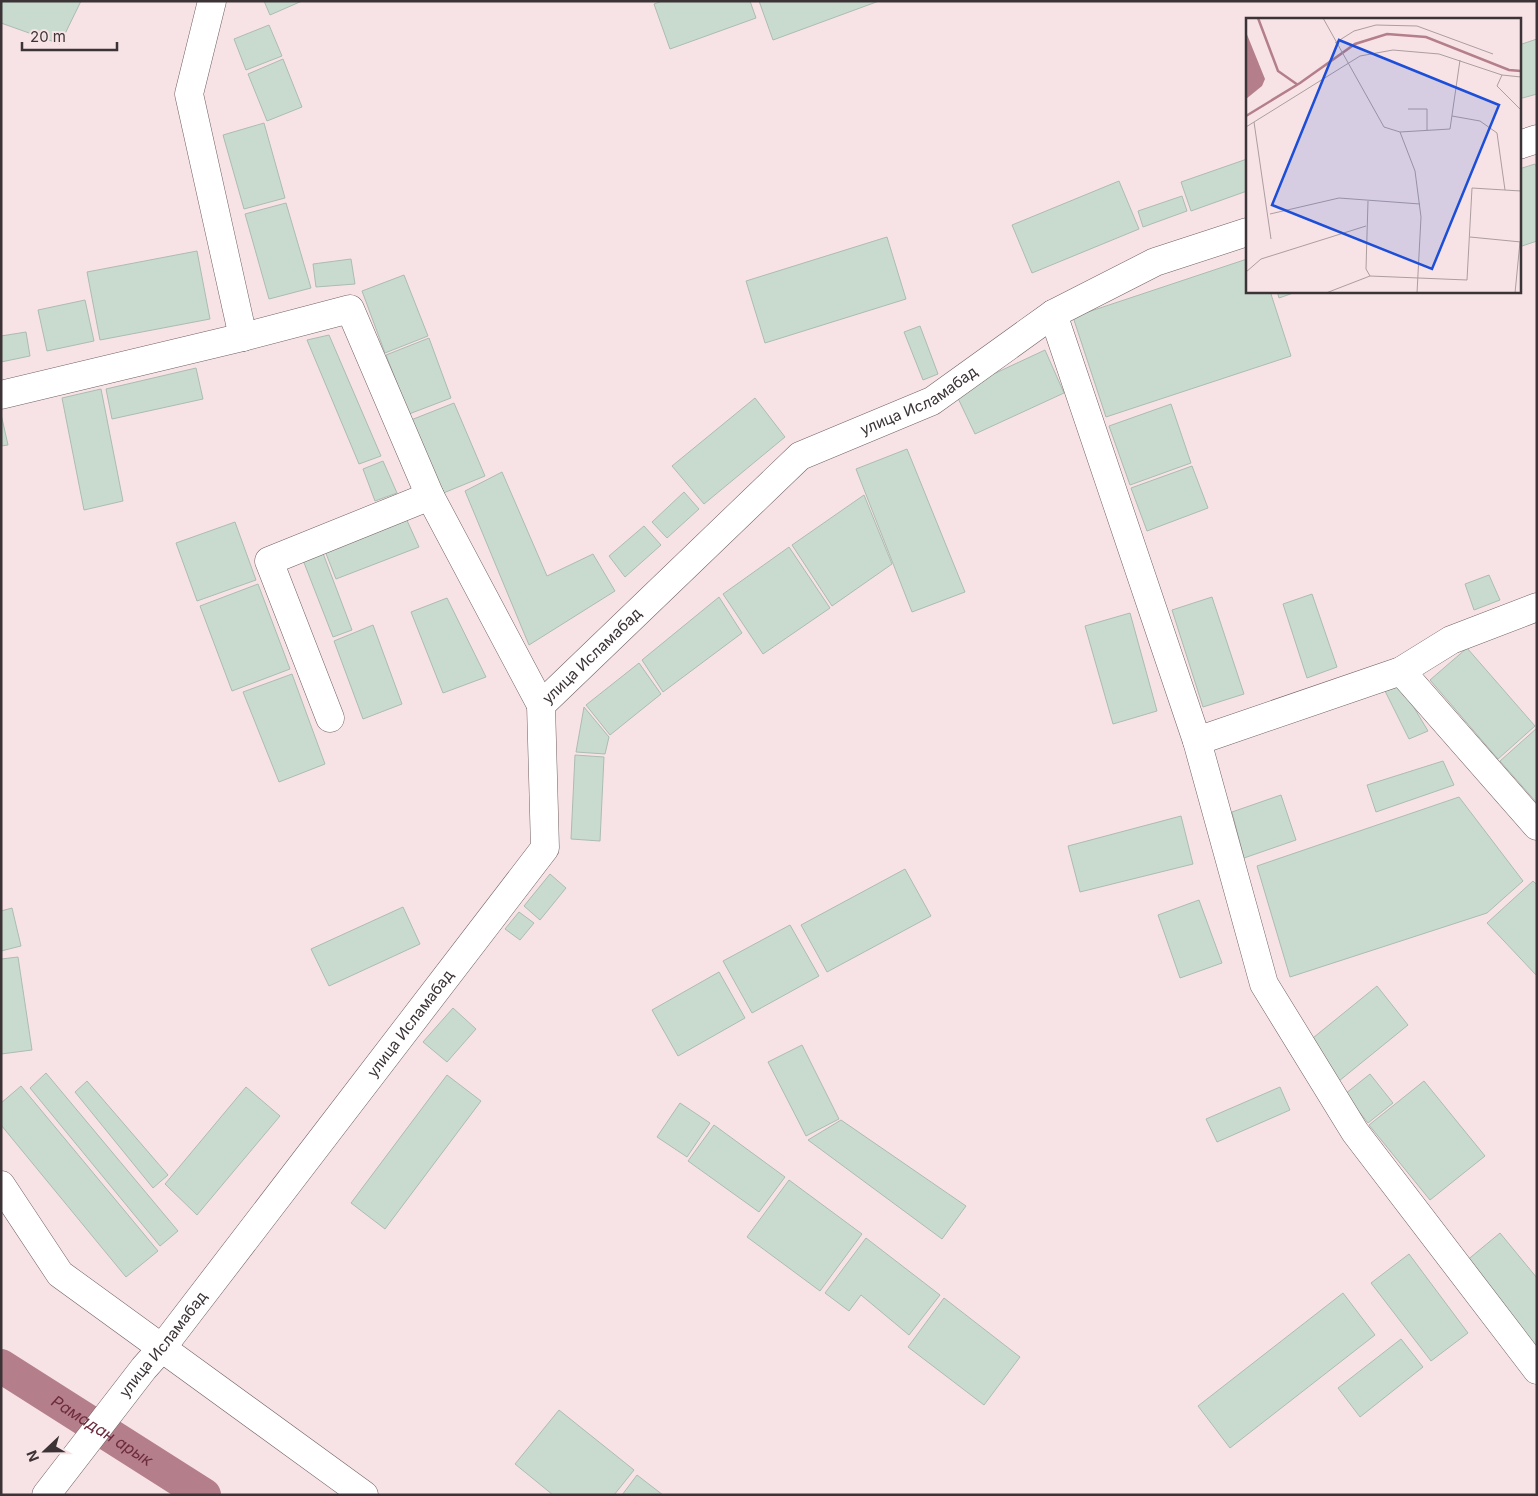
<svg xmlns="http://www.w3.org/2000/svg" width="1538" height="1496" viewBox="0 0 1538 1496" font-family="Inter,sans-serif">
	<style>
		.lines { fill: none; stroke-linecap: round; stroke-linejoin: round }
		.canal { stroke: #b47f8a; stroke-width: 34 }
		.building { fill: #c9dacf; stroke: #acbcb2 }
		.street-casing { stroke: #716063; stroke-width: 29 }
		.secondary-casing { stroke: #716063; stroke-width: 29 }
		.street { stroke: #fff; stroke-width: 28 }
		.secondary { stroke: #fff; stroke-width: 28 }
		.labels { text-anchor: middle; stroke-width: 4.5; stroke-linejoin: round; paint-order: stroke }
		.street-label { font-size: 15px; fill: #3b3335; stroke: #f7e3e6 }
		.water-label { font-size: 16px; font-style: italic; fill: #6e2b3e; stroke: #f7e3e6 }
		.inset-river { fill: none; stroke: #b47f8a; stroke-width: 2.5 }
		.inset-road { fill: none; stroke: #ac9d9f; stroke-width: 1 }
		.view { fill: #1d4ed8; fill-opacity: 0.15; stroke: #1d4ed8; stroke-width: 2.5 }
		.inset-edge { fill: none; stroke: #3b3335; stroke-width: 2.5 }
	</style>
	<rect width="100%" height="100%" fill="#f7e3e6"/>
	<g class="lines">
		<path class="canal" id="s1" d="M1,1366l203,129"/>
	</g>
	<g class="building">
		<polygon points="1,1 81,1 60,44 1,23"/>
		<polygon points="264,1 302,1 270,15"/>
		<polygon points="662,1 750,1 756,18 670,49 654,4"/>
		<polygon points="759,1 879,1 773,40"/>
		<polygon points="269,25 282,56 246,70 234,39"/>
		<polygon points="1537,39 1537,94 1519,99 1519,45"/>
		<polygon points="283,59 302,107 267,121 248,74"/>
		<polygon points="264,123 285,198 244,209 223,135"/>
		<polygon points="1247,159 1247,191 1191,211 1181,182"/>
		<polygon points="1535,164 1537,168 1537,241 1519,247 1519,169"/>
		<polygon points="1119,181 1139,229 1032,273 1012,225"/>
		<polygon points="1182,196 1187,211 1143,227 1138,211"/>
		<polygon points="286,203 311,288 269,299 245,214"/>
		<polygon points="887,237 906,299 765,343 746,281"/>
		<polygon points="197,251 210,319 100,340 87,272"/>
		<polygon points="351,259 355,284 316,287 313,264"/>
		<polygon points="1247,259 1247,291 1270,291 1291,356 1106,417 1073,317"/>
		<polygon points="404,275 428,336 385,353 362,291"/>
		<polygon points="1277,291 1299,291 1279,298"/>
		<polygon points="85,300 94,341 47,351 38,310"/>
		<polygon points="920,326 938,374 923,380 904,332"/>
		<polygon points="26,332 30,356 1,362 1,336"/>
		<polygon points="329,335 381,456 359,464 307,340"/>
		<polygon points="429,338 451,398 409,414 386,355"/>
		<polygon points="1045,350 1064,393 975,434 955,392"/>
		<polygon points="196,368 203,399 112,419 106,389"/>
		<polygon points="101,389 123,501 84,510 62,398"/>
		<polygon points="755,398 785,437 704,504 672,466"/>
		<polygon points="454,403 485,476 441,494 411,420"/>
		<polygon points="1171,404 1191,463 1130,485 1109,426"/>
		<polygon points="1,414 8,445 1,446"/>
		<polygon points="907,449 965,592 912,612 856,469"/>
		<polygon points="383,461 397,493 375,501 363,469"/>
		<polygon points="1192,466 1208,508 1147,531 1131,488"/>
		<polygon points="502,472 547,576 593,554 615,591 529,645 465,491"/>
		<polygon points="684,492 699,509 667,538 652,522"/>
		<polygon points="864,495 892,564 832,606 792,545"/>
		<polygon points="405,516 419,547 336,579 323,546"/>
		<polygon points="235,522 256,580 197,601 176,543"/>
		<polygon points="644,526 661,545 625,577 609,556"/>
		<polygon points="789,547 830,608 763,654 723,594"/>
		<polygon points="321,548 352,630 333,637 301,555"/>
		<polygon points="1489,575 1500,600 1474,610 1465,584"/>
		<polygon points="258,584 290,669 232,691 200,606"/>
		<polygon points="1312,594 1337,667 1307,678 1283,604"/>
		<polygon points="719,597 742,633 663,692 642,660"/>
		<polygon points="1212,597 1244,694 1203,707 1172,610"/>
		<polygon points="447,598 486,677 443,693 411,612"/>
		<polygon points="1130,613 1157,711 1113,724 1085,626"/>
		<polygon points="373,625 402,704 363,719 334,641"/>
		<polygon points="1467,648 1535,726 1498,759 1430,680"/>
		<polygon points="639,663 661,694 610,735 586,705"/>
		<polygon points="292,674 325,764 279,782 243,692"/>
		<polygon points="1401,686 1428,731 1409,739 1385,691"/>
		<polygon points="584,707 609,737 605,754 576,752"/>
		<polygon points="1537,728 1537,803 1500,761"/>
		<polygon points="575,755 604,757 600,841 571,839"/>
		<polygon points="1443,761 1454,785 1376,812 1367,785"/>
		<polygon points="1281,795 1296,840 1244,858 1232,812"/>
		<polygon points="1459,797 1523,881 1487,913 1290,977 1257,866"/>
		<polygon points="1181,816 1193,864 1080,892 1068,846"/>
		<polygon points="905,869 931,916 827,972 801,925"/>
		<polygon points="550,874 566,888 540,920 524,906"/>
		<polygon points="1533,881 1537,885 1537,976 1487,923"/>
		<polygon points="1199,900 1222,963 1180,978 1158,915"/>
		<polygon points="403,907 420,944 329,986 311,949"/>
		<polygon points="12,908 21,946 1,951 1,911"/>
		<polygon points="519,912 534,923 520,940 505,929"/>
		<polygon points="790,925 819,976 752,1013 723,961"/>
		<polygon points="18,957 32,1050 1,1054 1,959"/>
		<polygon points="719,972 745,1018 678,1056 652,1010"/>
		<polygon points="1377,986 1408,1025 1339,1081 1308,1042"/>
		<polygon points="453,1008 476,1029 447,1062 423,1042"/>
		<polygon points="802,1045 839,1119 806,1136 768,1062"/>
		<polygon points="46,1073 178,1231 160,1246 30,1088"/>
		<polygon points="1370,1074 1393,1103 1368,1123 1345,1094"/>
		<polygon points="447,1075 481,1101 385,1229 351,1203"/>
		<polygon points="87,1081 168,1175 153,1188 75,1092"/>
		<polygon points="1424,1081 1485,1156 1430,1200 1369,1125"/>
		<polygon points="21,1086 158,1251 126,1277 1,1125 1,1103"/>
		<polygon points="246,1087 280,1116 197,1215 165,1184"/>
		<polygon points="1280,1087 1290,1110 1217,1142 1206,1119"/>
		<polygon points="680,1103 710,1123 687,1157 657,1137"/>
		<polygon points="841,1120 966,1206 942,1239 808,1140"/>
		<polygon points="714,1125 785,1177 759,1212 688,1161"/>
		<polygon points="789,1180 862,1234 820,1291 747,1237"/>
		<polygon points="1500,1233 1537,1278 1537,1348 1465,1262"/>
		<polygon points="866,1238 940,1295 909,1335 861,1295 849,1311 825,1293"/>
		<polygon points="1409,1254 1468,1333 1431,1361 1371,1283"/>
		<polygon points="1343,1293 1375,1335 1230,1448 1198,1406"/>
		<polygon points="944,1298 1020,1357 984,1405 908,1347"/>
		<polygon points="1401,1339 1423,1367 1360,1417 1338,1388"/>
		<polygon points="559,1410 634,1470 614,1495 553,1495 515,1464"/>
		<polygon points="637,1475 663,1495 622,1495"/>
	</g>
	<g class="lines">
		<defs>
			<g id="street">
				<polyline points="212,1 189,94 243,337"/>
				<polyline points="1053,314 1197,741 1264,984 1355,1132 1537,1370"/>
				<polyline points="1,395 243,337 350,309 430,496 541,705"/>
				<polyline points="1401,671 1537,826"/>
				<polyline points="330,718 269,561 430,496"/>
				<polyline points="1197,741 1401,671 1451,640 1537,607"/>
				<polyline points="1,1185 60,1274 364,1495"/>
			</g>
			<g id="secondary">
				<polyline points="1519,145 1537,139"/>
				<path id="s2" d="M46,1495l98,-127 17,-19 384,-501 -4,-143 259,-249 132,-55 121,-87 102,-52 92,-30"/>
			</g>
		</defs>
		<use href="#street" class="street-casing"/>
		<use href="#secondary" class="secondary-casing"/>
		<use href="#street" class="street"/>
		<use href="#secondary" class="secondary"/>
	</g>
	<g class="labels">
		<g class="street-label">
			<text dy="5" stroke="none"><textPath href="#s2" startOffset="1451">улица Исламабад</textPath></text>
			<text dy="5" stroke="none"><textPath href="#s2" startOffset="1031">улица Исламабад</textPath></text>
			<text dy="5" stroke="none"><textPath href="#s2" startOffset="596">улица Исламабад</textPath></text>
			<text dy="5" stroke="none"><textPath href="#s2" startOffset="191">улица Исламабад</textPath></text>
		</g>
		<g class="water-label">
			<text dy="6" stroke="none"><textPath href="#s1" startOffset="120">Рамадан арык</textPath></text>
		</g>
	</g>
	<g transform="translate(1246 18)">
		<rect width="275" height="275" fill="#f7e3e6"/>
		<path d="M0,14l19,47 -3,7 -16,13z" fill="#b47f8a"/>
		<path class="inset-river" d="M12,0l20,53 20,14M0,98l54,-33 55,-39 32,-10 39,3 83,33 12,1"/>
		<path class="inset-road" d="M77,0l61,109 16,5 15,39 6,46 -4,76M89,25l19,-12 22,-6 41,1 76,28M256,57l-5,11 24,24M162,91h19v21M206,98l28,5 17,12 8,57M8,104l17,117M0,109l114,-71 33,-6 46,4 63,21 19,2M154,114l50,-3 10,-69M122,183l-2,68 4,7M24,196l69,-16 81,6M224,219l51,5M0,254l15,-13 105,-33M80,275l44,-17 97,4 5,-92 49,3M269,275l5,-51"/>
		<path class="view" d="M93,22l160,65 -67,164 -160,-64z"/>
		<rect width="275" height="275" class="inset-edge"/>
	</g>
	<rect width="1538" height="1496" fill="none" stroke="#3b3335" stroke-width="5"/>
	<g transform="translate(45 1451) rotate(248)" stroke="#f7e3e6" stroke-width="4" paint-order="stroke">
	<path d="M0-4L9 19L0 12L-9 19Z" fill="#3b3335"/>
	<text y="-8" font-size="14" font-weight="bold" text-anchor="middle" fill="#3b3335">N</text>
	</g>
	<path d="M22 42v8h95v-8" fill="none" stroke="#3b3335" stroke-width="2.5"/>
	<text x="30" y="42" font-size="15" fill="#3b3335" stroke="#f7e3e6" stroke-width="4" paint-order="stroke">20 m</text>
</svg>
